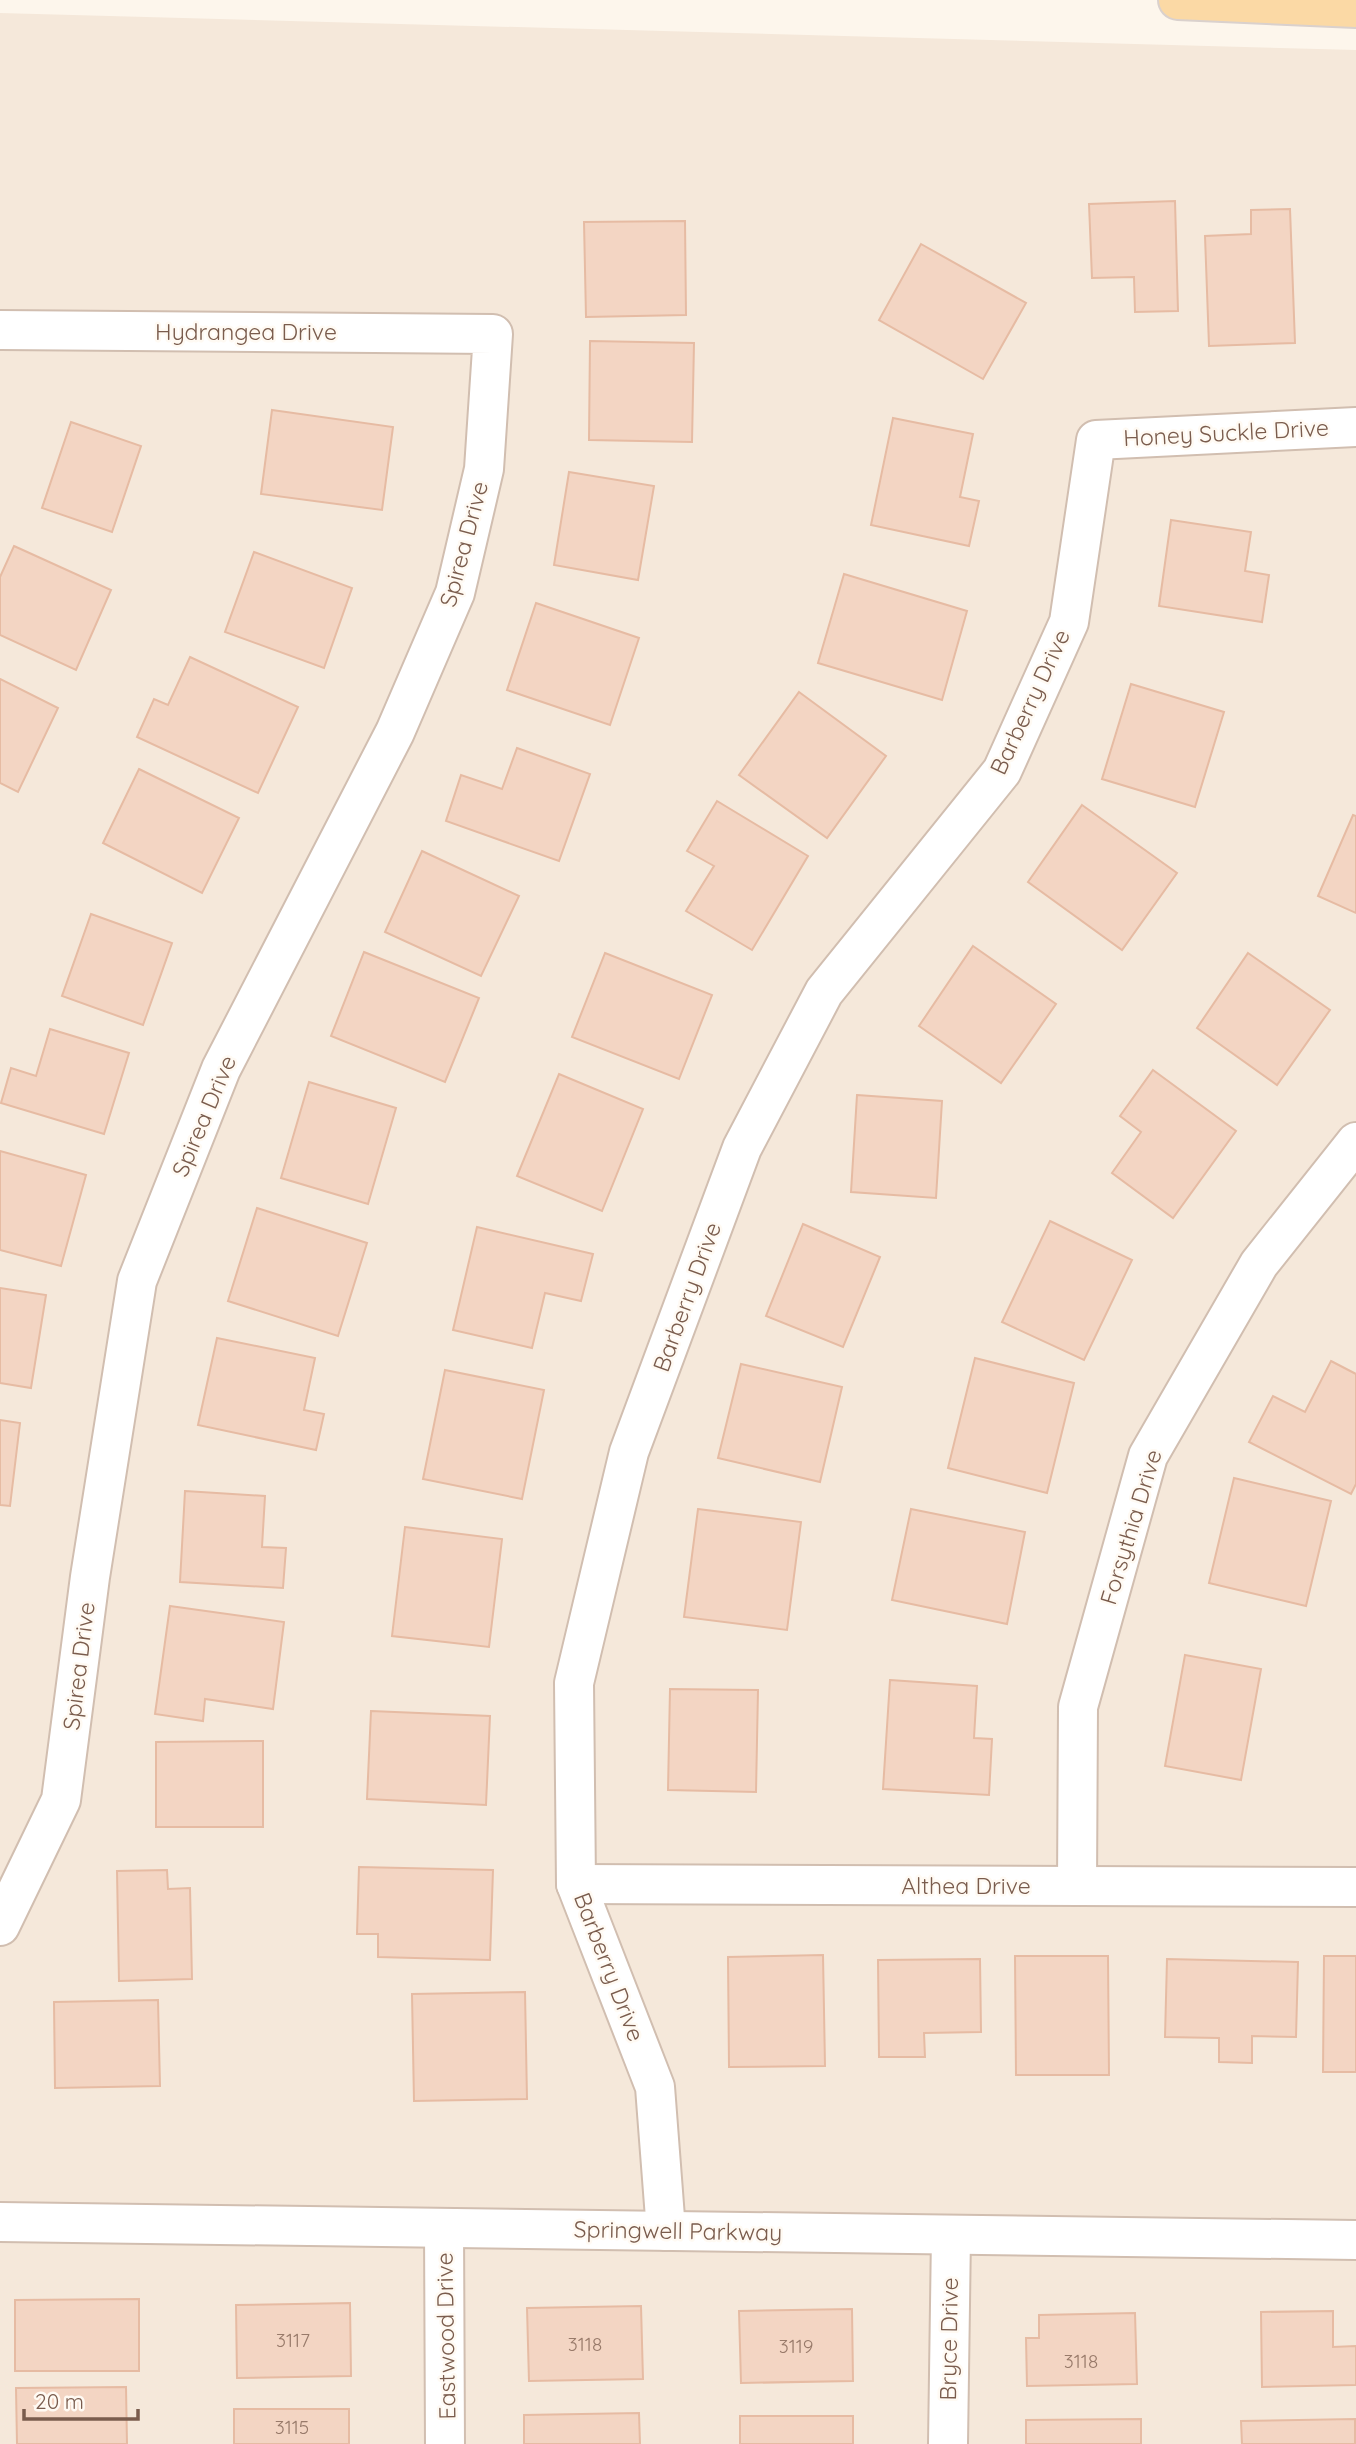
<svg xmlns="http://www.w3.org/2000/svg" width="1356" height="2444" viewBox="0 0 1356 2444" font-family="Quicksand,sans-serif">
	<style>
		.residential { fill: #f5e8da }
		.building { fill: #f3d5c3; stroke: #e6bba3; stroke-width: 2 }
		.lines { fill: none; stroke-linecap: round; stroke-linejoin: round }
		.minor-casing { stroke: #d1beb0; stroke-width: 42 }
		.major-casing { stroke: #dad1cd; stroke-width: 42 }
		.minor { stroke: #fff; stroke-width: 38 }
		.major { stroke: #fbd9a5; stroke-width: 38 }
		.labels { text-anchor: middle; stroke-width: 5; stroke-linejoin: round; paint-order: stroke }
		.number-label { font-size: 19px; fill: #987a6a }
		.street-label { font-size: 23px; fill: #7a5c4d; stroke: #fffaf3 }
	</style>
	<rect width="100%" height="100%" fill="#fdf6ec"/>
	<polygon class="residential" points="0,13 1356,50 1356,2444 0,2444"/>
	<g class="building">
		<polygon points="1175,201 1178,311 1135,312 1134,277 1092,278 1089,204"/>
		<polygon points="1290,209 1295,343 1209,346 1205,236 1251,234 1251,210"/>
		<polygon points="685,221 686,315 586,317 584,222"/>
		<polygon points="921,244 1026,303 983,379 879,320"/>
		<polygon points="590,341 694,343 692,442 589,440"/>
		<polygon points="272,410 393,427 382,510 261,494"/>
		<polygon points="893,418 973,434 960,497 979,501 969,546 871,525"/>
		<polygon points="71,422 141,446 112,532 42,508"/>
		<polygon points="569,472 654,486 638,580 554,565"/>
		<polygon points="1171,520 1251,532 1245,571 1269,575 1262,622 1159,606"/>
		<polygon points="14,546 111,590 76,670 0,635 0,577"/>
		<polygon points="254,552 352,588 324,668 225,632"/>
		<polygon points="844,574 967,611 942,700 818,663"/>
		<polygon points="536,603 639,638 610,725 507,690"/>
		<polygon points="190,657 298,707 258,793 137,737 154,699 168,705"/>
		<polygon points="0,679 58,708 18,792 0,783"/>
		<polygon points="1131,684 1224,712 1195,807 1102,779"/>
		<polygon points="799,692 886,756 827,838 739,775"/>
		<polygon points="517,748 590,774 559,861 446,821 461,775 502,789"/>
		<polygon points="139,769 239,818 202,893 103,843"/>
		<polygon points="717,801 808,856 752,950 686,911 714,866 687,851"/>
		<polygon points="1082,805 1177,873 1122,950 1028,882"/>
		<polygon points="1353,815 1356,816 1356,913 1318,896"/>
		<polygon points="422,851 519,896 481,976 385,932"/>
		<polygon points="91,914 172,943 143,1025 62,996"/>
		<polygon points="973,946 1056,1004 1001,1083 919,1026"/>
		<polygon points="364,952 479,998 445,1082 331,1036"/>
		<polygon points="605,953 712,995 679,1079 572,1037"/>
		<polygon points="1248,953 1330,1010 1277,1085 1197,1028"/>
		<polygon points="50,1029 129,1053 104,1134 1,1103 11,1068 36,1076"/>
		<polygon points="1153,1070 1236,1131 1173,1218 1112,1173 1141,1132 1120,1116"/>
		<polygon points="559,1074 643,1109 602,1211 517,1176"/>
		<polygon points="309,1082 396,1108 368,1204 281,1178"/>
		<polygon points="857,1095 942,1101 936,1198 851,1192"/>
		<polygon points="0,1151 86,1175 61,1266 0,1250"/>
		<polygon points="257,1208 367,1243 338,1336 228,1301"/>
		<polygon points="1050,1221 1132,1260 1084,1360 1002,1322"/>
		<polygon points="803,1224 880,1257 843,1347 766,1316"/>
		<polygon points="477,1227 593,1254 581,1301 545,1293 532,1348 453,1330"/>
		<polygon points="0,1288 46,1295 31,1388 0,1383"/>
		<polygon points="217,1338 315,1358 304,1410 324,1414 316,1450 198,1425"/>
		<polygon points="975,1358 1074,1383 1047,1493 948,1468"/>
		<polygon points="1331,1361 1356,1374 1356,1484 1351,1494 1249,1442 1273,1396 1305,1412"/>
		<polygon points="741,1364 842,1387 820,1482 718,1458"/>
		<polygon points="445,1370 544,1390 522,1499 423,1479"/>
		<polygon points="0,1420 20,1423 10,1506 0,1505"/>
		<polygon points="1234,1478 1331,1501 1306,1606 1209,1583"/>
		<polygon points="185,1491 265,1496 262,1547 286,1548 283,1588 180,1582"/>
		<polygon points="698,1509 801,1522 787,1630 684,1617"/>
		<polygon points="911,1509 1025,1532 1007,1624 892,1600"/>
		<polygon points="405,1527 502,1539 489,1647 392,1636"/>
		<polygon points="170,1606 284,1622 273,1709 205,1699 203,1721 155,1714"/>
		<polygon points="1185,1655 1261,1669 1241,1780 1165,1766"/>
		<polygon points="890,1680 977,1686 974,1738 992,1739 989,1795 883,1789"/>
		<polygon points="670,1689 758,1690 756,1792 668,1790"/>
		<polygon points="371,1711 490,1716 486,1805 367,1799"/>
		<polygon points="263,1741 263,1827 156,1827 156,1742"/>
		<polygon points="359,1867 493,1870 490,1960 378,1957 378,1934 357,1934"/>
		<polygon points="167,1870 168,1889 190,1888 192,1979 119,1981 117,1871"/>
		<polygon points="823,1955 825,2066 729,2067 728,1957"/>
		<polygon points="1015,1956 1108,1956 1109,2075 1016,2075"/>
		<polygon points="1324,1956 1356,1956 1356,2072 1323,2072"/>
		<polygon points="980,1959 981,2032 924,2033 925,2057 879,2057 878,1960"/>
		<polygon points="1167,1959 1298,1962 1296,2037 1252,2036 1252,2063 1219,2062 1219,2038 1165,2037"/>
		<polygon points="525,1992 527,2099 414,2101 412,1994"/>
		<polygon points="158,2000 160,2086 55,2088 54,2002"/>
		<polygon points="139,2299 139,2371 15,2371 15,2300"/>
		<polygon points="350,2303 351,2376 237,2378 236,2305"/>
		<polygon points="641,2306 643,2379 529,2381 527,2308"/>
		<polygon points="852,2309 853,2381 741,2383 739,2311"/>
		<polygon points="1333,2311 1333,2347 1356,2346 1356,2385 1262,2387 1261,2312"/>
		<polygon points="1135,2313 1137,2384 1027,2386 1026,2338 1039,2338 1039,2315"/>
		<polygon points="126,2387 127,2444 17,2444 16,2388"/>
		<rect x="234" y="2409" width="115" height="35"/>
		<polygon points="639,2413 640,2444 524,2444 524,2415"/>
		<rect x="740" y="2416" width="113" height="28"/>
		<polygon points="1141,2419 1141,2444 1026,2444 1026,2420"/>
		<polygon points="1355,2419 1355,2444 1242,2444 1241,2421"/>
	</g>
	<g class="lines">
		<defs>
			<g id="minor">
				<polyline points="0,330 493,334 484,469 455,593 395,732 221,1069 137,1281 90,1577 61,1800 0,1926"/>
				<polyline points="576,1884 1356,1887"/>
				<polyline points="1077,1886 1078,1707 1148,1456 1259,1264 1356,1142"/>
				<polyline points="0,2222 1356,2240"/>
				<polyline points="444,2228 445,2444"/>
				<polyline points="666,2231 655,2087 576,1884 574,1683 629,1452 742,1148 824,992 1002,771 1069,622 1096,440 1356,427"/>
				<polyline points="948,2444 951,2235"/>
			</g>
			<polyline id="major" points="1178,0 1356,8"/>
		</defs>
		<use href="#minor" class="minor-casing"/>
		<use href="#major" class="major-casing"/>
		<use href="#minor" class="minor"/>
		<use href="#major" class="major"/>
	</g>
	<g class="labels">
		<g class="number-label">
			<text x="293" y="2347">3117</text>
			<text x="585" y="2351">3118</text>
			<text x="796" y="2353">3119</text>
			<text x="1081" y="2368">3118</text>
			<text x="292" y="2434">3115</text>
		</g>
		<g class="street-label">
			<text x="246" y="340">Hydrangea Drive</text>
			<text transform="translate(1226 433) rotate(-3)" y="8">Honey Suckle Drive</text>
			<text transform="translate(464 544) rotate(-75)" y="8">Spirea Drive</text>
			<text transform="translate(1030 702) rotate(-65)" y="8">Barberry Drive</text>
			<text transform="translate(204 1116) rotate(-67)" y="8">Spirea Drive</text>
			<text transform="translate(687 1297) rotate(-70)" y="8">Barberry Drive</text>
			<text transform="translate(1131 1527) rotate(-73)" y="8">Forsythia Drive</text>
			<text transform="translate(79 1666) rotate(-83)" y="8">Spirea Drive</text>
			<text x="966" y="1894">Althea Drive</text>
			<text transform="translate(609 1967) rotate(69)" y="8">Barberry Drive</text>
			<text transform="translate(678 2231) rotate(1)" y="8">Springwell Parkway</text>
			<text transform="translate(446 2336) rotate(-91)" y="8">Eastwood Drive</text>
			<text transform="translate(949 2339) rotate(-89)" y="8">Bryce Drive</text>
		</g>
	</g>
	<path d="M24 2409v10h114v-10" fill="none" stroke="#7a5c4d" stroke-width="3.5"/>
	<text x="35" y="2409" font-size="21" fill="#7a5c4d" stroke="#fffaf3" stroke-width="5" paint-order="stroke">20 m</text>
</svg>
